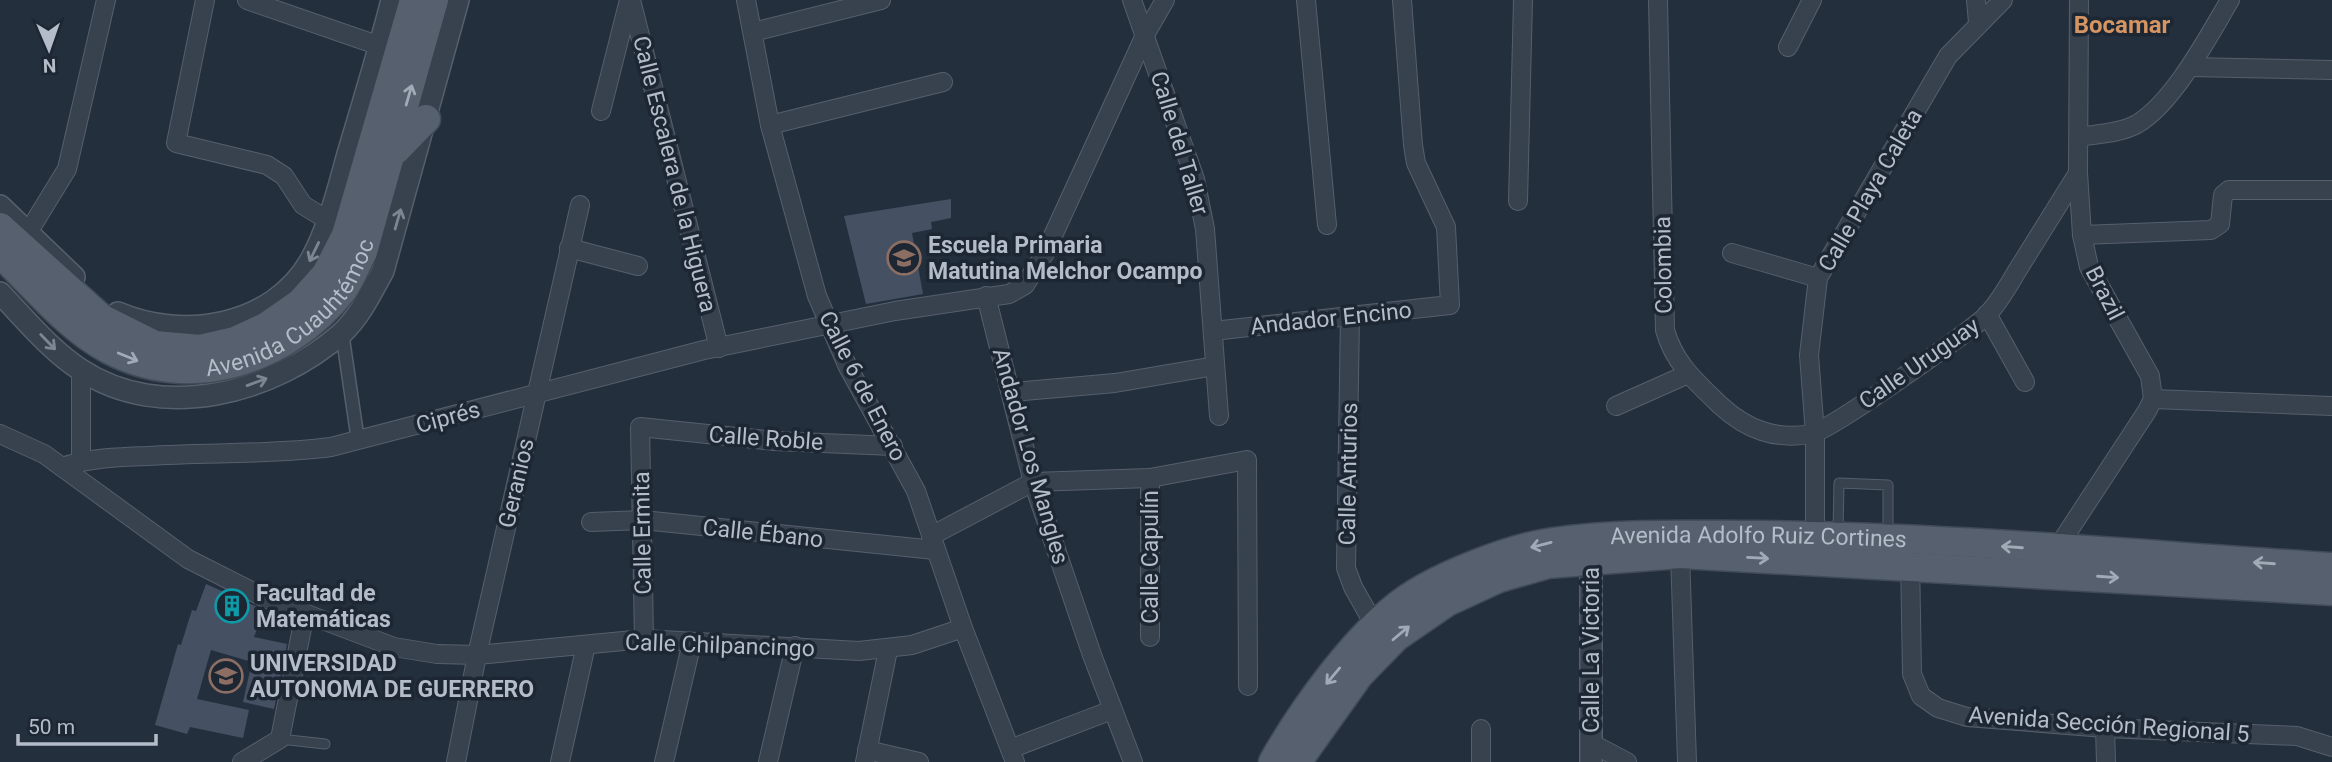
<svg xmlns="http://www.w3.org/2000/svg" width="2332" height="762" viewBox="0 0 2332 762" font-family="Roboto,sans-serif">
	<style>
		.building { fill: #455162 }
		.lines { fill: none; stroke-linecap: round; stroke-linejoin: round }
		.service-casing { stroke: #565f6c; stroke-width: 11 }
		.pedestrian-casing { stroke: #565f6c; stroke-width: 15 }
		.minor-casing { stroke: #565f6c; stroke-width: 20 }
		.tertiary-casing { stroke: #565f6c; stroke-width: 24 }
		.primary-casing { stroke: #414a57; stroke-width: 31 }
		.service { stroke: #38414e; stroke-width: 9 }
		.pedestrian { stroke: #38414e; stroke-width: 12 }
		.minor { stroke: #38414e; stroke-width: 18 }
		.tertiary { stroke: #38414e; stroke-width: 21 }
		.primary { stroke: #56606e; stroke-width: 28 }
		.oneway { stroke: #a1aab7 }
		.oneway2 { stroke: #7c8592 }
		.labels { text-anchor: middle; stroke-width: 7; stroke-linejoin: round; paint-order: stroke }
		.street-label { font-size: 23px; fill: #b4bcc9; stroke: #1d2633 }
		.poi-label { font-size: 23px; font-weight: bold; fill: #b4bcc9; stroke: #1d2633; text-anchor: start }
		.neighbourhood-label { font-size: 24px; font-weight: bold; fill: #d59563; stroke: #1d2633 }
	</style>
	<rect width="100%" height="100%" fill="#242f3e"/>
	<g class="building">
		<polygon points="951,199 951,218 931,222 932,229 912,233 923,294 866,304 844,216"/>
		<polygon points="206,584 264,610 254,637 287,644 274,709 243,702 252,662 211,650 197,699 249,710 243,738 190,727 187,734 155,725 178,644 181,645 192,610 196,611"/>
	</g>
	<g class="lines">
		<defs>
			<g id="service">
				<polyline points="1838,532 1839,483 1888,485 1888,535"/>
				<polyline points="280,739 325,744"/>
			</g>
			<polyline id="pedestrian" points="342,332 358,441"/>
			<g id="minor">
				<polyline points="205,0 176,143 267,165 284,176 303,205 329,221"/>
				<polyline points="247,0 380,46"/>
				<polyline points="631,0 719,348"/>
				<polyline points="746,0 770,125 817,296 848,367 916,491 963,628 1015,762"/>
				<polyline points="1132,0 1195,179 1205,229 1219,416"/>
				<polyline points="1306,0 1327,225"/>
				<path d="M1658,0l7,330c9,33 31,52 55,75 27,25 55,35 91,29 17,-2 158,-102 175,-118 15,-15 25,-36 36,-53 19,-30 37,-60 56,-90"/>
				<polyline points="1976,0 1978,23"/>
				<polyline points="753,32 881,0"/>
				<polyline points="1788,47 1812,0"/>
				<polyline points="2190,67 2332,70"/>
				<polyline points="601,111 629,0"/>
				<polyline points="770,125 943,82"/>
				<path d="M2079,137c18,-3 42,-4 58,-13 37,-22 71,-87 93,-124"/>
				<polyline points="1518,201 1523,0"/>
				<polyline points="29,231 67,169 106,0"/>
				<polyline points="2082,235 2211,230 2220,224 2223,195 2229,190 2332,190"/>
				<polyline points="569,248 638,266"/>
				<polyline points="1732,253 1818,278"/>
				<polyline points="986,296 1033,482 1092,655 1133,762"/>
				<polyline points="1987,314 2025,382"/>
				<polyline points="1350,315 1346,568 1353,587 1375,626"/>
				<polyline points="1213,331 1450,305 1446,227 1416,163 1413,145 1402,0"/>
				<polyline points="1013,392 1115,383 1215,366"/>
				<polyline points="2153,399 2332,406"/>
				<polyline points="1616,406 1688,374"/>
				<polyline points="0,434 44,454 188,559 267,599 394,647 437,654 477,655 644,639 859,651 912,645 963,628"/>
				<polyline points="81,460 81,371"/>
				<path d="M62,467c27,-9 56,-10 85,-11 61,-4 123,-1 184,-9l373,-97 191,-39 114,-17 16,-9 20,-32 101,-220 19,-33"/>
				<polyline points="591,522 643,520 935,550"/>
				<polyline points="931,536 1033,482 1150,478 1247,460 1248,686"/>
				<polyline points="1815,536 1815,434 1809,355 1818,278 1948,56 2003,0"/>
				<polyline points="2056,550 2147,411 2153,399 2150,376 2089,267 2082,235 2078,173 2079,0"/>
				<polyline points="1680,554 1687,762"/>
				<polyline points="1910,558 1912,674 1921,696 1938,708 1967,717 2105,728 2297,736 2332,747"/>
				<polyline points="1150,637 1150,478"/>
				<polyline points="644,639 640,427 775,441 893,446"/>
				<polyline points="2105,728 2106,762"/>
				<polyline points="1481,729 1481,762"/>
				<polyline points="1591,743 1627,762"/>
				<polyline points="1010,749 1112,710"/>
				<polyline points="867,750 919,762"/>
				<polyline points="242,762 280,739 305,613"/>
				<polyline points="456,762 477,655 580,205"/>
				<polyline points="560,762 586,645"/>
				<polyline points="664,762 692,642"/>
				<polyline points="768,762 795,646"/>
				<polyline points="865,762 888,650"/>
			</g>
			<g id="tertiary">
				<polyline points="0,206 74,277"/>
				<path d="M0,293c25,26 50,57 81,77 81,53 193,23 261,-37 18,-17 29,-40 41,-62l75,-271"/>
				<path d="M118,313c65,28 155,14 193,-53 18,-33 27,-70 37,-106 15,-51 31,-102 44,-154"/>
				<polyline points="1591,762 1591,547"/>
			</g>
			<g id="primary">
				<polyline points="396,150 426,119"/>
				<polyline points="0,227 101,318 155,345 200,349 235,341 267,326 300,303 326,274 346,235 414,0"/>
				<path id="s1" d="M0,253c33,32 67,74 108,96 82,44 179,12 235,-59 8,-11 13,-26 20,-38l71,-252"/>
				<path id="s2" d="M1273,762c30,-53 85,-130 135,-164 36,-24 103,-50 145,-56 69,-10 139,-7 208,-7 190,2 381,20 571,32"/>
				<polyline points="1297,762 1359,675 1396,637 1447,602 1499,578 1548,564 1680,554 2332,591"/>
			</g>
		</defs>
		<use href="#service" class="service-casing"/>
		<use href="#pedestrian" class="pedestrian-casing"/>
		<use href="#minor" class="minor-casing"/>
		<use href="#tertiary" class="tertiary-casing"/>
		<use href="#primary" class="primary-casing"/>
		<use href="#service" class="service"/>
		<use href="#pedestrian" class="pedestrian"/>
		<use href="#minor" class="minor"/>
		<use href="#tertiary" class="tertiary"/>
		<use href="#primary" class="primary"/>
	</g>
	<defs><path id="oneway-shaft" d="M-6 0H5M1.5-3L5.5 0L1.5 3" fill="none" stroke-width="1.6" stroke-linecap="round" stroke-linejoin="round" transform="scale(1.75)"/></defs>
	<g class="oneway">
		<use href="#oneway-shaft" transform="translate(409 95) rotate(-74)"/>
		<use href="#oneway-shaft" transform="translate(128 357) rotate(22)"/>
		<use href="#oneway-shaft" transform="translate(1541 545) rotate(166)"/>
		<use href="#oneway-shaft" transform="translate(2012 547) rotate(-176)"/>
		<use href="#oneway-shaft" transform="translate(1758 558) rotate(3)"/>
		<use href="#oneway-shaft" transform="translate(2264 563) rotate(-176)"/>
		<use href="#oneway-shaft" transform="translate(2108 577) rotate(4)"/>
		<use href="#oneway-shaft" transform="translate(1401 633) rotate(-40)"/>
		<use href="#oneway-shaft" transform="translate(1333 676) rotate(130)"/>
	</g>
	<g class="oneway2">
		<use href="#oneway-shaft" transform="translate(398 219) rotate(-74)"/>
		<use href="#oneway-shaft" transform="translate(314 252) rotate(116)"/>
		<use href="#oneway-shaft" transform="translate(48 342) rotate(46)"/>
		<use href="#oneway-shaft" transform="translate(257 382) rotate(-20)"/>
	</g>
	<defs>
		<symbol id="school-ring" viewBox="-11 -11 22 22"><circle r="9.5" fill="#1d2633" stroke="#8d6e63" stroke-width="1.5"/><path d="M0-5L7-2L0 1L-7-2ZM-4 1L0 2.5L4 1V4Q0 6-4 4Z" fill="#8d6e63"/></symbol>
		<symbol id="building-ring" viewBox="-11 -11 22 22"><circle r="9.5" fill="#1d2633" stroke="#0f9aa8" stroke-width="1.5"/><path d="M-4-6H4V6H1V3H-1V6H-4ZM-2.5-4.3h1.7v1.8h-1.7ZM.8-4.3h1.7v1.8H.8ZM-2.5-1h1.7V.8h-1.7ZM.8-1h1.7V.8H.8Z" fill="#0f9aa8"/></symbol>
	</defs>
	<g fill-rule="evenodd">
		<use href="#school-ring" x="885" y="239" width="38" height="38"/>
		<use href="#building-ring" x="213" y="587" width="38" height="38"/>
		<use href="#school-ring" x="207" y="657" width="38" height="38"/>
	</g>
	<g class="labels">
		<g class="street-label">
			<text transform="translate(1180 143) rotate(73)" y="8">Calle del Taller</text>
			<text transform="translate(675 174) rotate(76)" y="8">Calle Escalera de la Higuera</text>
			<text transform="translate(1870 190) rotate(-60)" y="8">Calle Playa Caleta</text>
			<text transform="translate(1663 265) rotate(-91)" y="8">Colombia</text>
			<text transform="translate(2105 293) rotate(63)" y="8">Brazil</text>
			<text dy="8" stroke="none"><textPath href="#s1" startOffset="355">Avenida Cuauhtémoc</textPath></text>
			<text transform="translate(1331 318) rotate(-6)" y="8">Andador Encino</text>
			<text transform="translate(1919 363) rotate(-35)" y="8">Calle Uruguay</text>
			<text transform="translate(863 386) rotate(63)" y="8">Calle 6 de Enero</text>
			<text transform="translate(448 417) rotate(-15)" y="8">Ciprés</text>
			<text transform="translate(766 438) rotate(4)" y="8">Calle Roble</text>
			<text transform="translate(1031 456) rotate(74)" y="8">Andador Los Mangles</text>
			<text transform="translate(1348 474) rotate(-89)" y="8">Calle Anturios</text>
			<text transform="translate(516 483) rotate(-77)" y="8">Geranios</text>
			<text transform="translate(642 533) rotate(-91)" y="8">Calle Ermita</text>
			<text transform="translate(763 533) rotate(6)" y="8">Calle Ébano</text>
			<text dy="8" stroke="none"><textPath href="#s2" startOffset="576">Avenida Adolfo Ruiz Cortines</textPath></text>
			<text transform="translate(1150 557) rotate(-90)" y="8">Calle Capulín</text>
			<text transform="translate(720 645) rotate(2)" y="8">Calle Chilpancingo</text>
			<text transform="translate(1591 650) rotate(-90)" y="8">Calle La Victoria</text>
			<text transform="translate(2109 724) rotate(4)" y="8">Avenida Sección Regional 5</text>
		</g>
		<g class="poi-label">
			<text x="928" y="253">Escuela Primaria<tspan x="928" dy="26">Matutina Melchor Ocampo</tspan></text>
			<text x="256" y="601">Facultad de<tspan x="256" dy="26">Matemáticas</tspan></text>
			<text x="250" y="671">UNIVERSIDAD<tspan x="250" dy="26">AUTONOMA DE GUERRERO</tspan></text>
		</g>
		<g class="neighbourhood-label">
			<text x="2122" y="33">Bocamar</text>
		</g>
	</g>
	<g transform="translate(49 49) rotate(178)" stroke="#1d2633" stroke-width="5" paint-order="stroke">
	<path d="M0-5L12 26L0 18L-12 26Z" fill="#b4bcc9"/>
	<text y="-10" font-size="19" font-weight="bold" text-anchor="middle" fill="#b4bcc9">N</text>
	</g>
	<path d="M18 734v10h138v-10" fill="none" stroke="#b4bcc9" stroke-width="3.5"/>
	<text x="28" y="734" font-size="21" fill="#b4bcc9" stroke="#1d2633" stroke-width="5" paint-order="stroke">50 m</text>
</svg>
